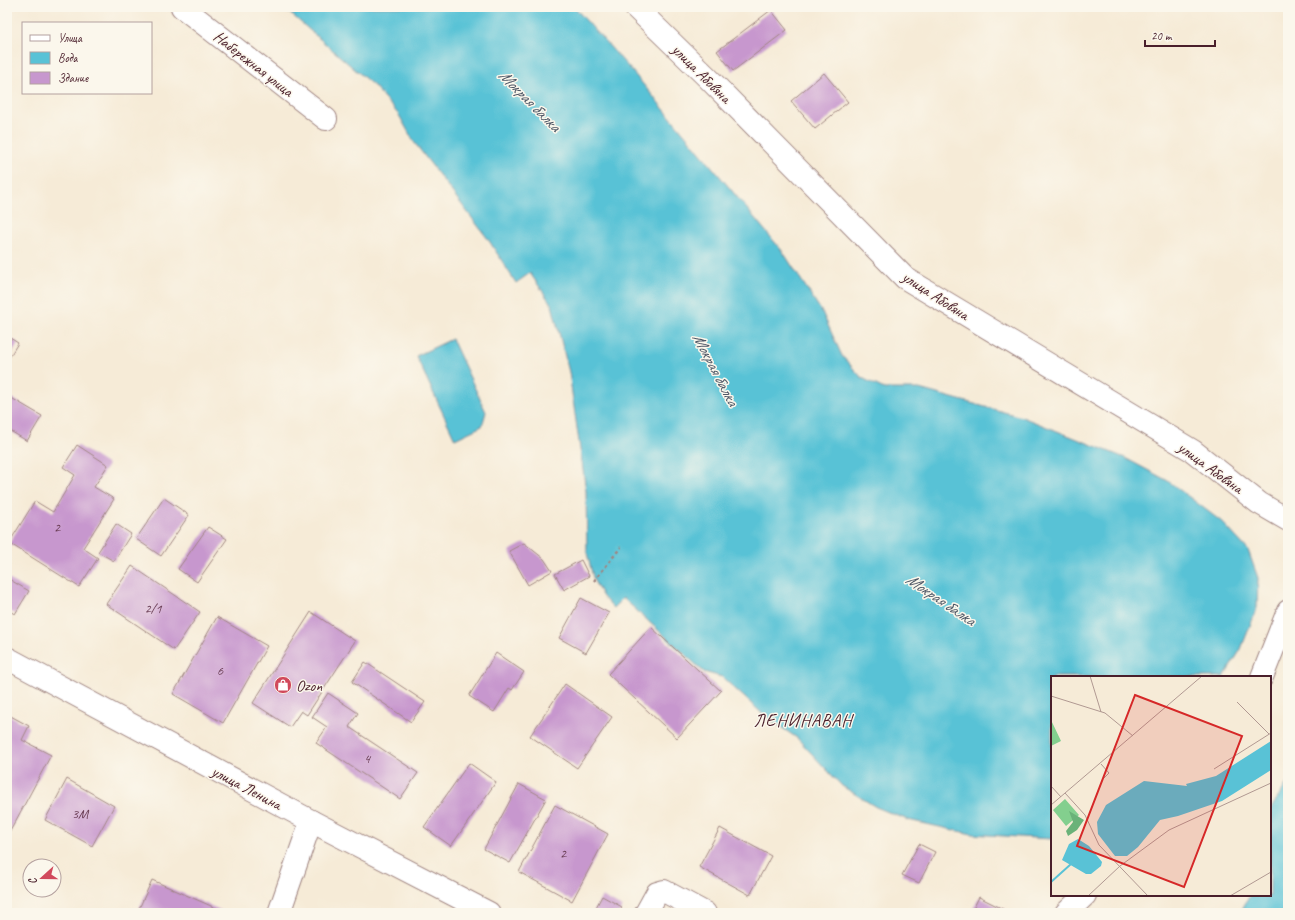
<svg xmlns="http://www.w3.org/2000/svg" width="1295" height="920" viewBox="0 0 1295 920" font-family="Caveat,sans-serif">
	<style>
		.water { fill: #59c2d6; stroke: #527080 }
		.building { fill: #c797ce }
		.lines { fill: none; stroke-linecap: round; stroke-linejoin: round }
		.minor-casing { stroke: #a08581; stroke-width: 24 }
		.path { stroke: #a08581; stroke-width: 2.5; stroke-dasharray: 3 3; stroke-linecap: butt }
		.minor { stroke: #fff; stroke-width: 22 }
		.labels { text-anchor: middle; stroke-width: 3; stroke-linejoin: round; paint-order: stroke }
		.number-label { font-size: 14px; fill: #693d54 }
		.street-label { font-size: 16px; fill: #4a1f2b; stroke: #fbf7ec }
		.poi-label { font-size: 16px; fill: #4a1f2b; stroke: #fbf7ec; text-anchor: start }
		.water-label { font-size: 17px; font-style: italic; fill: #4f5867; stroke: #fbf7ec }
		.quarter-label { font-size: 18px; letter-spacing: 1px; fill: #4a1f2b; stroke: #fbf7ec }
		.inset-river { fill: none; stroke: #59c2d6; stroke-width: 2 }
		.inset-road { fill: none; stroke: #b19992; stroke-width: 1 }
		.view { fill: #d62828; fill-opacity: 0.15; stroke: #d62828; stroke-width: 2 }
		.inset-edge { fill: none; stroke: #4a1f2b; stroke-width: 2 }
	</style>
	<rect width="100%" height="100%" fill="#fbf7ec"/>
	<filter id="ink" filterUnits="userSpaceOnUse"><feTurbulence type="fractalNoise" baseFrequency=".025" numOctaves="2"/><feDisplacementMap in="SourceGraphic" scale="8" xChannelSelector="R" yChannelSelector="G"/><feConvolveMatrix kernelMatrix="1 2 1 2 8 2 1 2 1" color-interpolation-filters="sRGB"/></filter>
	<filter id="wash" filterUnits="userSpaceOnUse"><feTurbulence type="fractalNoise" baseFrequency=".012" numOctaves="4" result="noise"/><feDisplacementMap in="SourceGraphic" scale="16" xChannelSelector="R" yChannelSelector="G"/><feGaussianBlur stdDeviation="0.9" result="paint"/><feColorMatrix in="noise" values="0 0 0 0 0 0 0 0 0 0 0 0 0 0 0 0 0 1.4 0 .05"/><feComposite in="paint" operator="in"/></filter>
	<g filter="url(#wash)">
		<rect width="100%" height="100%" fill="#f6ebd7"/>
		<g class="water">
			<polygon points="268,7 574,7 632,71 783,252 822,312 842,356 862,378 884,389 919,389 1022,417 1125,458 1168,481 1222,522 1248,550 1258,578 1257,608 1241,649 1224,677 1052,677 1052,839 972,834 908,820 876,807 842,786 797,738 766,717 722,677 704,672 623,598 613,608 603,597 594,581 587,553 586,491 569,372 552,305 530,273 516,283 488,239 414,142 399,115 374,86 290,13 272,10"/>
			<polygon points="452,339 486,412 482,426 455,439 416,356"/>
			<polygon points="1288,782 1288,913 1240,913 1250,895 1270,895 1270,810"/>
		</g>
		<g id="blocks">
			<g class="building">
				<polygon points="771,10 787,30 733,71 717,51"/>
				<polygon points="824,73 848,102 815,129 791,101"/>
				<polygon points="7,336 18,343 7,361"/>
				<polygon points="8,396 42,416 27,441 7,429"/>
				<polygon points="77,445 108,465 94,487 114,499 83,548 98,558 79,587 9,543 35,501 53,512 75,475 63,467"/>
				<polygon points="164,498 189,515 161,556 136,539"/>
				<polygon points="116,524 131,534 114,561 98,552"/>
				<polygon points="208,527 227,539 197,582 178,569"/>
				<polygon points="524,543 544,559 552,571 528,585 509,551"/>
				<polygon points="581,560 589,576 564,590 555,574"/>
				<polygon points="132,566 200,612 174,650 106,604"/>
				<polygon points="7,578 29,591 15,614 7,610"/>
				<polygon points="581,598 609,613 586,653 559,638"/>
				<polygon points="311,612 355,641 307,715 301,711 290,727 253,703"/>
				<polygon points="217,617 267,646 223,723 173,694"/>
				<polygon points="651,627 721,691 677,738 608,674"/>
				<polygon points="496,653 524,672 512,690 509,688 494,712 469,696"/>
				<polygon points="365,662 425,702 411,722 352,682"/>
				<polygon points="565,684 612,717 577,768 530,736"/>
				<polygon points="328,693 358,713 349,727 418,773 400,799 316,743 327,727 312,717"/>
				<polygon points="7,714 29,726 22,740 51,755 7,837"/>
				<polygon points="469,763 496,782 451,846 424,827"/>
				<polygon points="67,779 114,806 92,846 45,820"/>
				<polygon points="519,784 546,799 510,863 484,849"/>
				<polygon points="555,805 608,834 572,901 519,872"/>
				<polygon points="720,828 771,856 750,895 699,867"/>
				<polygon points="919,844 935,852 919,883 902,875"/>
				<polygon points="152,880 227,913 137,913"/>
				<polygon points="602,896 622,907 619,913 593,913"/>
				<polygon points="979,897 1011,913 971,913"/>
			</g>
		</g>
	</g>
	<g filter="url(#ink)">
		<use href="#blocks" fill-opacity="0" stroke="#a08581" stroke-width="1"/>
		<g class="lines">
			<defs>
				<g id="minor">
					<polyline points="182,7 326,119"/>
					<polyline points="635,7 707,77 905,278 1193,451 1259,503 1288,520"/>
					<polyline points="7,658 311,821 489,913"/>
					<polyline points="1262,677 1288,611"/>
					<polyline points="279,913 311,821"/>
					<polyline points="646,913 657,893 664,891 705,913"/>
					<polyline points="1066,913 1085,895"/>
				</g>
			</defs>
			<use href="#minor" class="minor-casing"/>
			<polyline class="path" points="594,581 621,547"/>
			<use href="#minor" class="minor"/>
		</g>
	</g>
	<defs>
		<symbol id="shop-disc" viewBox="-11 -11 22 22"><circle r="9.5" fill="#d1495b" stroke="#fbf7ec"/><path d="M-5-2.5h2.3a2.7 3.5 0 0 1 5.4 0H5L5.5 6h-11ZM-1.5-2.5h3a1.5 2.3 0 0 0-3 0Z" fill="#fff"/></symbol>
	</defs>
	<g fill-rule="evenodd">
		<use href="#shop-disc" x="273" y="675" width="20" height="20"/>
	</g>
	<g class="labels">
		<g class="number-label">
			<text x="57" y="532">2</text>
			<text x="153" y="613">2/1</text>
			<text x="220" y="675">6</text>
			<text x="367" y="763">4</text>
			<text x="80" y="818">3М</text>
			<text x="563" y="858">2</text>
		</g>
		<g class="street-label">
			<text transform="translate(254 63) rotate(38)" y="6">Набережная улица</text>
			<text transform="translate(702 73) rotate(45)" y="6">улица Абовяна</text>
			<text transform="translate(936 295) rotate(33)" y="6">улица Абовяна</text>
			<text transform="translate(1211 467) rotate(36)" y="6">улица Абовяна</text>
			<text transform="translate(247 787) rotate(28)" y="6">улица Ленина</text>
		</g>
		<g class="poi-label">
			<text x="296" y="691">Ozon</text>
		</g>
		<g class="water-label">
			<text transform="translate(530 100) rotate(45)" y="6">Мокрая балка</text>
			<text transform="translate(716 369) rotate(62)" y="6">Мокрая балка</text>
			<text transform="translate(941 599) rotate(34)" y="6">Мокрая балка</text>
		</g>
		<g class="quarter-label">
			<text x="803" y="726">ЛЕНИНАВАН</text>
		</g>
	</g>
	<g transform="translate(1051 676)">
		<rect width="220" height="220" fill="#f6ebd7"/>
		<path d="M0,44l10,21 -10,5zM14,123l14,16 -13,11 -13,-16z" fill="#83cf8e"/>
		<path d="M18,135l15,9 -7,10 -9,6 -2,-5 7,-9z" fill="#6ab279"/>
		<path d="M220,65v29l-49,31 -44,15 -18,4 -22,27 -11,9h-12l-17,-22 -1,-12 9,-17 38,-24 43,5 -1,-2 30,-8zM27,163l11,7 13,16 -1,4 -10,8h-5l-24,-14 7,-16z" fill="#59c2d6"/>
		<path class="inset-river" d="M0,206l20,-18"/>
		<path class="inset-road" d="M39,0l11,36M0,20l54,17 28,23M186,26l32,32M50,88l8,9 -5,5M163,93l57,-36M0,110l10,11M14,117l20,22 14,30 49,51M0,129l151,-129M37,220l32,-30 49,-36 102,-47M179,220l41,-24"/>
		<path class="view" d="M84,19l107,41 -58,151 -107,-41z"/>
		<rect width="220" height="220" class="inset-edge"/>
	</g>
	<rect width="1295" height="920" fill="none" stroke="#fbf7ec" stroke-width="24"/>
	<rect x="22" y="22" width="130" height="72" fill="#fbf7ec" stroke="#b4a19f"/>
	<rect x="30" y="35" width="20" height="6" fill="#ffffff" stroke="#b4a19f"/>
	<text x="58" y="42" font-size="12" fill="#4a1f2b">Улица</text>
	<rect x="30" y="52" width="20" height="12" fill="#59c2d6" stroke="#b4a19f"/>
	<text x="58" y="62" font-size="12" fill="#4a1f2b">Вода</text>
	<rect x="30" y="72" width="20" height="12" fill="#c797ce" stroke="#b4a19f"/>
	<text x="58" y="82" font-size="12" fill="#4a1f2b">Здание</text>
	<g transform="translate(42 878) rotate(249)"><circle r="19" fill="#fbf7ec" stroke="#b4a19f"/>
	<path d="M0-3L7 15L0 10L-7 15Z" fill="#d1495b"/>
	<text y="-6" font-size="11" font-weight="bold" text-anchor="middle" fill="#4a1f2b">С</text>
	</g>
	<path d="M1145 40v6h70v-6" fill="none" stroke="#4a1f2b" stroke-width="2"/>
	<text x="1151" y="40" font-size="12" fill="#4a1f2b" stroke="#fbf7ec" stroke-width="3" paint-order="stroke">20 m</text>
</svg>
